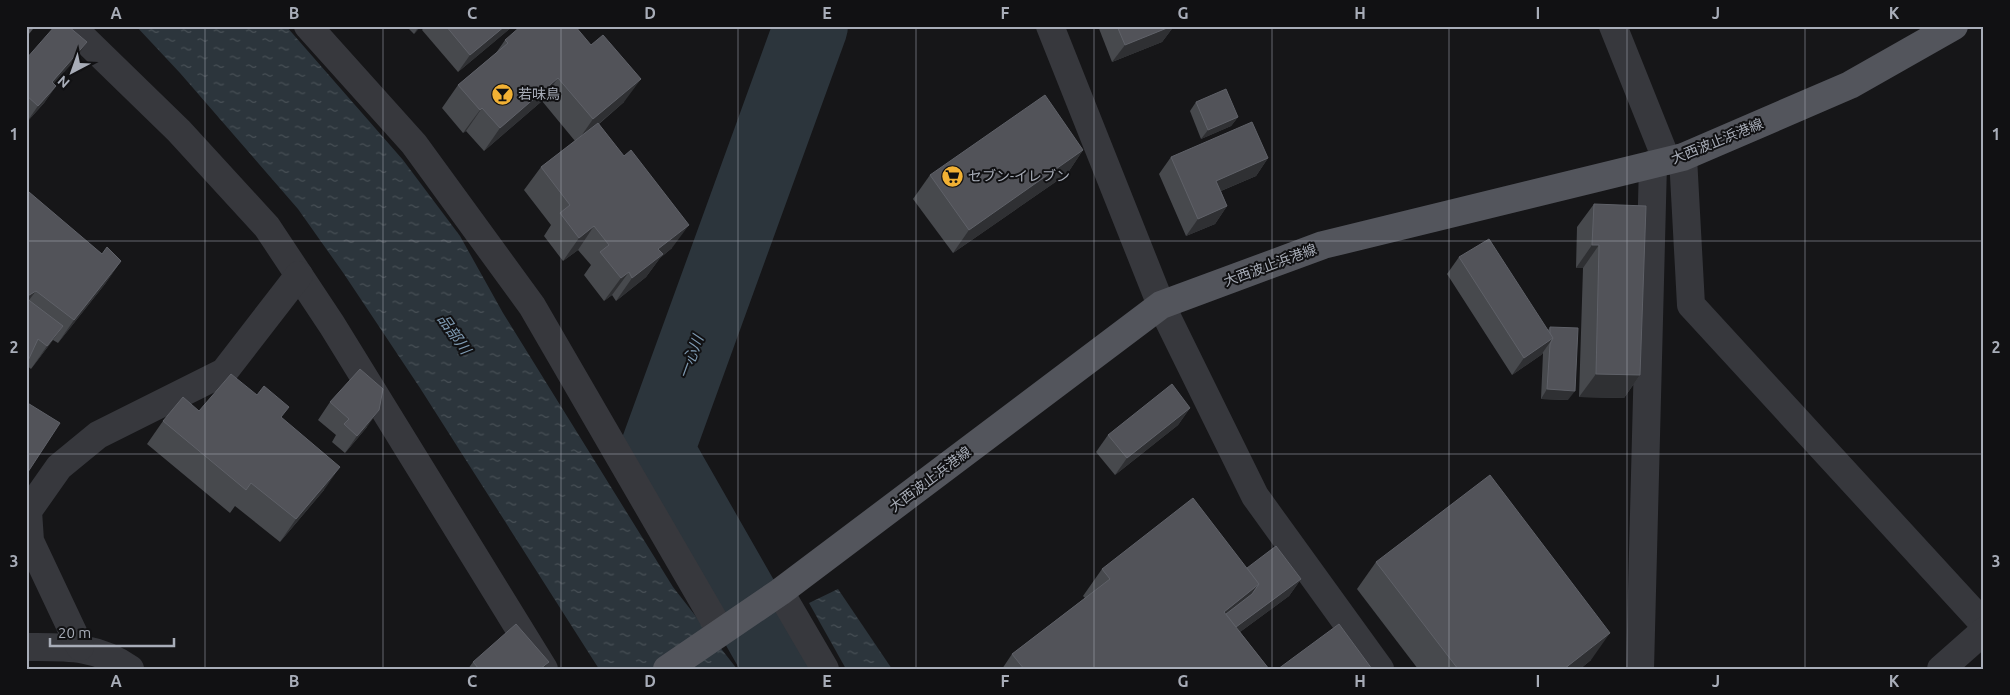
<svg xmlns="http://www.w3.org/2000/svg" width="2010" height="695" viewBox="0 0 2010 695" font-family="Ubuntu,'Noto Sans JP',sans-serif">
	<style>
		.water { fill: url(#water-ripples) }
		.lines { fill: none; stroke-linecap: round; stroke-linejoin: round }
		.river { stroke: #2c353c; stroke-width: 74 }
		.minor { stroke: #37383d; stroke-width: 28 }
		.major { stroke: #53555c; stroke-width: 28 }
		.wall { fill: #47494d }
		.shaded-wall { fill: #2f3033 }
		.building { fill: #525359; stroke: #5f6168 }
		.grid { fill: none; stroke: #a8adb8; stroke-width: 1; stroke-opacity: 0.55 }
		.labels { text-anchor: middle; stroke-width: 4; stroke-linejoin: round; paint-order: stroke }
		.poi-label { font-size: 14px; fill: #a8adb8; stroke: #111113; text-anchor: start }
		.street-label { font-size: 14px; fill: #a8adb8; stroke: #111113 }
		.water-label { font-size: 15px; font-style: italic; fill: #7f9bb3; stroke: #111113 }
		.neatline { fill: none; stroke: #a8adb8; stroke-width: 2 }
		.grid-label { font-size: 16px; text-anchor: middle; font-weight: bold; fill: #a8adb8 }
	</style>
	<defs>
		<pattern id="water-ripples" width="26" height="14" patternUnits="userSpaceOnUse" patternTransform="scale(1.25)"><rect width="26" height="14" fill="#2c353c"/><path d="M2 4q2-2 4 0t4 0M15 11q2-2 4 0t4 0" fill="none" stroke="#485056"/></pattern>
	</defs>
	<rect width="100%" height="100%" fill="#161618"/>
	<g class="water">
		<polygon points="136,26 286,26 403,160 460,236 503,313 673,587 737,669 599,669 420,388 344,274 298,209 180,73"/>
		<polygon points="838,589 892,669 846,669 809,603"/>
	</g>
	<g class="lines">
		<polyline class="river" points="782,669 657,450 811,26"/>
		<g class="minor">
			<polyline points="71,26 179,131 267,227 332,325 544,669"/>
			<polyline points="308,26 414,144 532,306 721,632"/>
			<polyline points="1050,26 1161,305 1255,496 1380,669"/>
			<polyline points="1613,26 1667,161"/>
			<polyline points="1683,157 1691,305 1984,624"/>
			<polyline points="780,592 825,669"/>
			<path d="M26,647c39,0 70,-2 104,22"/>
			<polyline points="80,647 30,541 28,511 59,467 98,435 224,372 299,275"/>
			<polyline points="1640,669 1653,164"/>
			<polyline points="1941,669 1984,631"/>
		</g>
		<polyline class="major" points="667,669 780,592 1161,305 1323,245 1683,157 1850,85 1954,26"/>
	</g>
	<g class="wall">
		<polygon points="406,26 421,26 414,34"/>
		<polygon points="425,26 513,26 458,72 422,30"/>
		<polygon points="1098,26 1174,26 1162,42 1112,62"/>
		<polygon points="505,40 624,102 599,124 672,248 660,258 646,277 616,301 612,295 604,301 584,275 591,265 578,250 563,261 544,236 551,225 524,190 541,167 575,141 542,101 484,151 466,131 463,133 442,108 458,85 496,53"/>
		<polygon points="26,59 75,60 53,83 56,86 44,103 26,123"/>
		<polygon points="1196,102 1238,117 1231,126 1201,139 1190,111"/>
		<polygon points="1083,150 1067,174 953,253 913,199 930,175"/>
		<polygon points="1171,157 1268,158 1256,176 1221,191 1227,206 1215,224 1186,236 1159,174"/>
		<polygon points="26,195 102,254 121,261 105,284 58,343 53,340 31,369 26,365"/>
		<polygon points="1594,204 1640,375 1624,398 1579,397 1583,268 1576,268 1577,227"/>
		<polygon points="1459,257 1548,330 1550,327 1568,400 1541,399 1543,353 1541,355 1512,375 1447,274"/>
		<polygon points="330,402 367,427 345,453 332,442 336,435 318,420"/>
		<polygon points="1190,408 1178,425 1115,475 1096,452 1108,435"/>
		<polygon points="199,411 281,418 324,490 280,542 235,506 230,513 147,444 163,421"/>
		<polygon points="1376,562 1591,660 1580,669 1418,669 1357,589"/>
		<polygon points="1247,568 1301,579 1289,596 1240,632 1269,669 1002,669 1012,654 1085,598 1083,596 1102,569"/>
		<polygon points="473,662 549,662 544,669 468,669"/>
	</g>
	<g class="shaded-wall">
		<polygon points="35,26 26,39 26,36"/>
		<polygon points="419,26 421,26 414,34"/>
		<polygon points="505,26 513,26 458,72 470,55"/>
		<polygon points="1172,26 1174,26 1162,42 1112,62 1125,45"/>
		<polygon points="87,42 75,60 40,99 52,82"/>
		<polygon points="558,78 542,101 484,151 500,128"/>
		<polygon points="641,79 624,102 577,142 593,119"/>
		<polygon points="56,86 44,103 26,123 38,106"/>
		<polygon points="482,108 466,131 463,133 480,110"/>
		<polygon points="1238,117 1231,126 1201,139 1208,130"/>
		<polygon points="1083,150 1067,174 953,253 969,230"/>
		<polygon points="1268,158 1256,176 1204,198 1216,181"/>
		<polygon points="1227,206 1215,224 1186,236 1198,219"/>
		<polygon points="689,225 672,248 660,258 646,277 616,301 632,278 658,249"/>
		<polygon points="594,226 578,250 563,261 579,238"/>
		<polygon points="1592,245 1599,245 1583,268 1576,268"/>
		<polygon points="121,261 105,284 58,343 74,320"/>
		<polygon points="629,272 612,295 604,301 621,278"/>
		<polygon points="36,291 26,304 26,297"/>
		<polygon points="63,326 46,349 31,369 47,346"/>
		<polygon points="1553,338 1541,355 1512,375 1524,358"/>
		<polygon points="1596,374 1640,375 1624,398 1579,397"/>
		<polygon points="1547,389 1575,391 1568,400 1541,399"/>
		<polygon points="1190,408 1178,425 1115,475 1127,458"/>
		<polygon points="379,410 367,427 345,453 357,436"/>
		<polygon points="340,467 324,490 280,542 296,519"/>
		<polygon points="1301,579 1289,596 1218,648 1231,631"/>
		<polygon points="1259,584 1240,611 1225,623 1224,612"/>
		<polygon points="1610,633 1591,660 1580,669 1564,669"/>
		<polygon points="549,662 544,669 540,669"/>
	</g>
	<g class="building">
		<polygon points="26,26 35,26 26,36"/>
		<polygon points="55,26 68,26 87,42 52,82 56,86 38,106 26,95 26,59"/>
		<polygon points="446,26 505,26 470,55"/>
		<polygon points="521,26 575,26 591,45 603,35 641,79 593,119 558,78 500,128 482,108 480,110 458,85 508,43 505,40"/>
		<polygon points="1117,26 1172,26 1125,45"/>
		<polygon points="1226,89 1238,117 1208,130 1196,102"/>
		<polygon points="1045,95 1083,150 969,230 930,175"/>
		<polygon points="1252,122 1268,158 1216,181 1227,206 1198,219 1171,157"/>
		<polygon points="598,123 624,156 631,150 689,225 658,249 663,254 632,278 629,272 621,278 600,252 609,245 594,226 579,238 560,213 570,205 541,167"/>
		<polygon points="29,192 102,254 107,247 121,261 74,320 36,291 26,297 26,195"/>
		<polygon points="1594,204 1646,206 1640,375 1596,374 1599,245 1592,245"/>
		<polygon points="1489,239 1553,338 1524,358 1459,257"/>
		<polygon points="26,298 63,326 47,346 38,339 26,365"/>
		<polygon points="1550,327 1578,328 1575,391 1547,389 1550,344 1553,338 1550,333"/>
		<polygon points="360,369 383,389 379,410 357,436 344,424 349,419 330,402"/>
		<polygon points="231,374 257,395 264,386 289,407 281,417 340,467 296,519 251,483 246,490 163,421 183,397 199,411"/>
		<polygon points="1172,384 1190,408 1127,458 1108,435"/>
		<polygon points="26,402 60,423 26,475"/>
		<polygon points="1490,475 1610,633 1564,669 1458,669 1376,562"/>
		<polygon points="1193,498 1259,584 1224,612 1269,669 1024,669 1012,654 1110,579 1102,569"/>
		<polygon points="1276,546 1301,579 1236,627 1226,614 1252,594 1259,584 1247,568"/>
		<polygon points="516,624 549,662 540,669 520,668 519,669 479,669 473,662"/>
		<polygon points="1339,624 1372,669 1278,669"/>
	</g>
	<path class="grid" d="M205,26v643M383,26v643M561,26v643M738,26v643M916,26v643M1094,26v643M1272,26v643M1449,26v643M1627,26v643M1805,26v643M26,241h1958M26,454h1958"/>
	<defs>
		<symbol id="bar-disc" viewBox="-11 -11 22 22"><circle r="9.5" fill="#f2b134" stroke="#111113"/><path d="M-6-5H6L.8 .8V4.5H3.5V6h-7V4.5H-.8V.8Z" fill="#111"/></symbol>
		<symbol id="supermarket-disc" viewBox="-11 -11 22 22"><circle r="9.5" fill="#f2b134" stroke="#111113"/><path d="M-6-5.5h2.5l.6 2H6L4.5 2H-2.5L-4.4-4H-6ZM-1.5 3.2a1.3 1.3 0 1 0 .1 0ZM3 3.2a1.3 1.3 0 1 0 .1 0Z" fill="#111"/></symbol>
	</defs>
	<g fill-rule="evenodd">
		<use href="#bar-disc" x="490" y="82" width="25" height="25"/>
		<use href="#supermarket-disc" x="940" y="164" width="25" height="25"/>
	</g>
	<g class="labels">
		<g class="poi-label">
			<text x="518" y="99">若味鳥</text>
			<text x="968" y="181">セブン-イレブン</text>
		</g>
		<g class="street-label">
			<text transform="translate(1717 141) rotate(-22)" y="5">大西波止浜港線</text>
			<text transform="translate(1270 265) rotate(-20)" y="5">大西波止浜港線</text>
			<text transform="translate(930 479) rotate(-37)" y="5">大西波止浜港線</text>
		</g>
		<g class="water-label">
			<text transform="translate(454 334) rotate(55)" y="5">品部川</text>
			<text transform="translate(691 357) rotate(-70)" y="5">一心川</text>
		</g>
	</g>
	<rect width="2010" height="695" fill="none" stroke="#111113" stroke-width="55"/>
	<g transform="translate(72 72) rotate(221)" stroke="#111113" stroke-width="4" paint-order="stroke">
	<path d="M0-4L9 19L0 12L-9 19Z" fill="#a8adb8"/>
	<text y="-8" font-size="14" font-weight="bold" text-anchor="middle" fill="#a8adb8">N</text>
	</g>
	<path d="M50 638v8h124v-8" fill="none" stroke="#a8adb8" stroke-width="2.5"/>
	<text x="58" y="638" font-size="15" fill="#a8adb8" stroke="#111113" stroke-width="4" paint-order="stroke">20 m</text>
	<rect x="28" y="28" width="1954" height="640" class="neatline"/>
	<g class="grid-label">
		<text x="116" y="19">A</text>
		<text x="294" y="19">B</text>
		<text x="472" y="19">C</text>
		<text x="650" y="19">D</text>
		<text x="827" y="19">E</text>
		<text x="1005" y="19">F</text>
		<text x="1183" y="19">G</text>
		<text x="1360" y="19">H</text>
		<text x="1538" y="19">I</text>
		<text x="1716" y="19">J</text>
		<text x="1894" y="19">K</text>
		<text x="14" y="140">1</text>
		<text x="1996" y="140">1</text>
		<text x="14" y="353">2</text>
		<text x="1996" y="353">2</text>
		<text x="14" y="567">3</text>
		<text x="1996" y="567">3</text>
		<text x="116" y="687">A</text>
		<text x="294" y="687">B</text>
		<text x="472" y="687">C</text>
		<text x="650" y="687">D</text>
		<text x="827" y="687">E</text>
		<text x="1005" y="687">F</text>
		<text x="1183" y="687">G</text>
		<text x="1360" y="687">H</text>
		<text x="1538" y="687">I</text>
		<text x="1716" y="687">J</text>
		<text x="1894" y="687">K</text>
	</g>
</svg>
